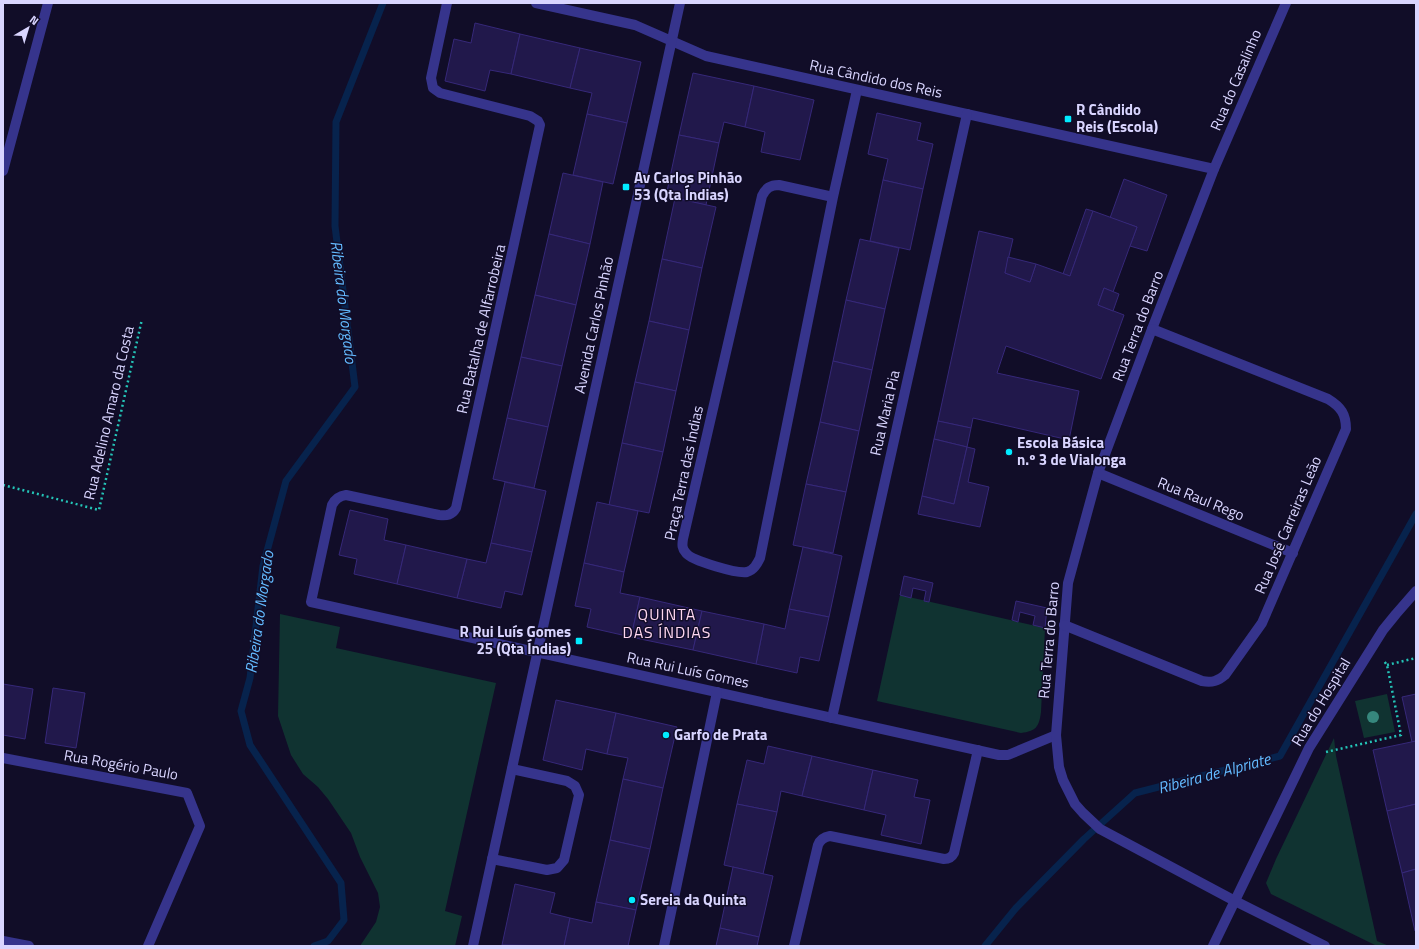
<svg xmlns="http://www.w3.org/2000/svg" width="1419" height="949" viewBox="0 0 1419 949" font-family="'Titillium Web',sans-serif">
	<style>
		.green { fill: #103331 }
		.lines { fill: none; stroke-linecap: round; stroke-linejoin: round }
		.stream { stroke: #07234d; stroke-width: 7 }
		.building { fill: #21184b; stroke: #362879 }
		.path { stroke: #24c4b7; stroke-width: 2.5; stroke-dasharray: 2 3; stroke-linecap: butt }
		.minor { stroke: #36348c; stroke-width: 10 }
		.tree { fill: #36877d }
		.poi-dot { fill: #01ebff; stroke: #110d28; stroke-width: 1.5 }
		.labels { text-anchor: middle; stroke-width: 3; stroke-linejoin: round; paint-order: stroke }
		.street-label { font-size: 15px; fill: #d9d5ff; stroke: #110d28 }
		.poi-label { font-size: 15px; font-weight: bold; fill: #d9d5ff; stroke: #110d28; text-anchor: start }
		.water-label { font-size: 16px; font-style: italic; fill: #63baff; stroke: #110d28 }
		.neighbourhood-label { font-size: 16px; letter-spacing: 1px; fill: #ffd7f1; stroke: #110d28 }
	</style>
	<rect width="100%" height="100%" fill="#110d28"/>
	<g class="green">
		<path d="M900,595l145,33 -4,84c-2,15 -5,19 -20,21l-144,-32z"/>
		<polygon points="280,614 340,627 336,648 496,683 445,911 462,916 455,946 360,946 376,922 380,907 378,893 360,857 351,833 328,799 318,787 303,774 291,755 278,716"/>
		<polygon points="1387,694 1395,732 1364,738 1355,701"/>
		<polygon points="1334,738 1336,756 1377,941 1389,946 1377,946 1271,894 1266,883 1276,859"/>
	</g>
	<g class="lines">
		<g class="stream">
			<polyline points="314,946 328,941 344,920 341,883 250,745 241,711 250,678 263,566 286,481 355,387 335,226 336,122 383,3"/>
			<polyline points="985,946 1016,908 1084,839 1135,793 1280,756 1416,514"/>
		</g>
	</g>
	<g class="building">
		<polygon points="475,23 520,34 511,74 490,70 485,91 445,81 454,39 471,43"/>
		<polygon points="520,34 580,48 570,88 511,74"/>
		<polygon points="580,48 641,62 627,123 587,114 592,93 570,88"/>
		<polygon points="693,73 754,86 745,127 724,122 719,143 679,135"/>
		<polygon points="754,86 814,100 800,160 761,152 765,132 745,127"/>
		<polygon points="877,113 921,123 917,140 933,144 923,189 883,180 888,159 868,154"/>
		<polygon points="587,114 627,123 613,184 573,175"/>
		<polygon points="679,135 719,143 706,205 666,196"/>
		<polygon points="563,173 603,182 590,244 549,234"/>
		<polygon points="1124,179 1167,195 1147,251 1130,246 1137,227 1110,218"/>
		<polygon points="883,180 923,189 910,250 870,241"/>
		<polygon points="675,198 716,207 702,268 662,259"/>
		<polygon points="1086,209 1093,211 1070,276 1063,274"/>
		<polygon points="1093,211 1137,227 1113,292 1104,288 1098,305 1124,315 1101,379 1006,346 997,373 1079,391 1069,440 973,418 971,428 938,421 979,231 1013,239 1005,273 1030,282 1036,264 1070,276"/>
		<polygon points="549,234 590,244 576,305 535,295"/>
		<polygon points="860,239 899,248 885,309 846,300"/>
		<polygon points="1008,257 1036,264 1030,282 1005,273"/>
		<polygon points="662,259 702,268 689,330 649,321"/>
		<polygon points="1104,288 1119,294 1113,311 1098,305"/>
		<polygon points="535,295 576,305 562,366 521,357"/>
		<polygon points="846,300 885,309 872,370 833,361"/>
		<polygon points="649,321 689,330 676,391 635,382"/>
		<polygon points="521,357 562,366 548,427 507,418"/>
		<polygon points="833,361 872,370 859,431 820,422"/>
		<polygon points="635,382 676,391 663,452 622,443"/>
		<polygon points="507,418 548,427 534,488 493,479"/>
		<polygon points="938,421 971,428 967,447 934,439"/>
		<polygon points="820,422 859,431 846,492 806,484"/>
		<polygon points="934,439 967,447 954,504 922,496"/>
		<polygon points="622,443 663,452 649,513 609,505"/>
		<polygon points="967,447 975,449 968,482 989,487 980,527 918,514 922,496 954,504"/>
		<polygon points="505,482 546,491 532,552 491,543"/>
		<polygon points="806,484 846,492 833,553 793,545"/>
		<polygon points="597,502 638,511 624,572 584,563"/>
		<polygon points="350,510 388,519 384,540 406,545 397,584 354,574 357,559 339,555"/>
		<polygon points="491,543 532,552 522,595 505,591 501,608 457,598 467,559 486,563"/>
		<polygon points="406,545 467,559 457,598 397,584"/>
		<polygon points="803,547 842,556 829,617 789,609"/>
		<polygon points="584,563 624,572 620,593 640,597 631,637 587,627 591,609 575,606"/>
		<polygon points="904,576 933,583 929,602 924,601 926,591 913,588 911,598 900,595"/>
		<polygon points="640,597 702,611 693,650 631,637"/>
		<polygon points="1016,601 1047,608 1045,628 1033,625 1035,616 1020,612 1018,622 1012,620"/>
		<polygon points="789,609 829,617 819,661 800,657 797,673 756,664 764,624 785,629"/>
		<polygon points="702,611 764,624 756,664 693,650"/>
		<polygon points="3,684 33,689 25,739 3,735"/>
		<polygon points="53,688 85,693 76,748 45,743"/>
		<polygon points="1416,694 1416,741 1412,742 1402,697"/>
		<polygon points="556,700 616,713 607,754 586,749 582,770 543,760"/>
		<polygon points="616,713 677,727 663,788 623,779 628,758 607,754"/>
		<polygon points="1416,741 1416,804 1387,811 1373,750"/>
		<polygon points="768,746 812,756 802,796 781,791 777,812 737,804 747,760 764,764"/>
		<polygon points="812,756 873,770 864,810 802,796"/>
		<polygon points="873,770 918,780 914,797 930,800 921,844 881,835 886,815 864,810"/>
		<polygon points="623,779 663,788 650,849 610,840"/>
		<polygon points="737,804 777,812 763,874 724,865"/>
		<polygon points="1416,804 1416,869 1402,873 1387,811"/>
		<polygon points="610,840 650,849 636,910 596,902"/>
		<polygon points="733,867 773,876 759,937 720,928"/>
		<polygon points="1416,869 1416,931 1415,931 1402,873"/>
		<polygon points="515,884 555,893 550,913 570,918 564,946 502,945"/>
		<polygon points="596,902 636,910 628,946 564,946 570,918 592,923"/>
		<polygon points="720,928 759,937 757,946 716,946"/>
	</g>
	<g class="lines">
		<g class="path">
			<polyline points="3,485 99,510 142,319"/>
			<polyline points="1387,665 1416,658"/>
			<polyline points="1326,752 1401,735 1387,665 1384,661"/>
		</g>
		<g class="minor">
			<path d="M447,3l-16,75 2,10 7,5 90,23 8,5 2,4 -84,383c-4,7 -9,8 -17,7l-93,-20c-7,1 -11,4 -14,10l-21,97 688,153h9l48,-20"/>
			<polyline points="536,3 635,25 706,56 1214,169"/>
			<polyline points="1286,3 1214,169 1152,329 1098,473 1068,583 1056,735 1059,767 1063,780 1075,804 1083,813 1100,829 1235,901 1325,946"/>
			<polyline points="3,171 48,3"/>
			<path d="M833,197l-54,-12c-9,0 -13,3 -17,11l-79,343c-1,6 -1,10 3,14 6,8 52,21 61,19 7,-2 10,-8 13,-14l73,-361 24,-107"/>
			<polyline points="1098,473 1293,553"/>
			<path d="M1064,625l138,56c10,2 16,0 23,-6l37,-52 84,-194c0,-15 -5,-22 -18,-30l-176,-70"/>
			<polyline points="832,718 967,114"/>
			<polyline points="3,758 187,793 200,826 148,946"/>
			<polyline points="492,859 547,870 557,868 564,860 579,795 575,786 567,781 512,769"/>
			<polyline points="3,941 29,946"/>
			<polyline points="473,946 680,3"/>
			<polyline points="664,946 717,692"/>
			<path d="M794,946l24,-101c2,-5 6,-8 12,-9l114,23c5,0 8,-2 10,-6l24,-103"/>
			<polyline points="1213,946 1309,748 1383,630 1396,614 1416,591"/>
		</g>
	</g>
	<circle class="tree" cx="1373" cy="717" r="6"/>
	<g class="poi-dot">
		<rect x="1064" y="115" width="8" height="8" rx="2"/>
		<rect x="622" y="183" width="8" height="8" rx="2"/>
		<circle cx="1009" cy="452" r="4"/>
		<rect x="575" y="637" width="8" height="8" rx="2"/>
		<circle cx="666" cy="735" r="4"/>
		<circle cx="632" cy="900" r="4"/>
	</g>
	<g class="labels">
		<g class="street-label">
			<text transform="translate(876 79) rotate(12)" y="5">Rua Cândido dos Reis</text>
			<text transform="translate(1236 80) rotate(-67)" y="5">Rua do Casalinho</text>
			<text transform="translate(594 325) rotate(-78)" y="5">Avenida Carlos Pinhão</text>
			<text transform="translate(1138 326) rotate(-69)" y="5">Rua Terra do Barro</text>
			<text transform="translate(481 329) rotate(-77)" y="5">Rua Batalha de Alfarrobeira</text>
			<text transform="translate(109 413) rotate(-77)" y="5">Rua Adelino Amaro da Costa</text>
			<text transform="translate(885 413) rotate(-77)" y="5">Rua Maria Pia</text>
			<text transform="translate(684 473) rotate(-78)" y="5">Praça Terra das Índias</text>
			<text transform="translate(1201 499) rotate(22)" y="5">Rua Raul Rego</text>
			<text transform="translate(1288 525) rotate(-67)" y="5">Rua José Carreiras Leão</text>
			<text transform="translate(1049 640) rotate(-85)" y="5">Rua Terra do Barro</text>
			<text transform="translate(688 670) rotate(12)" y="5">Rua Rui Luís Gomes</text>
			<text transform="translate(1321 702) rotate(-59)" y="5">Rua do Hospital</text>
			<text transform="translate(121 765) rotate(10)" y="5">Rua Rogério Paulo</text>
		</g>
		<g class="poi-label">
			<text x="1076" y="115">R Cândido<tspan x="1076" dy="17">Reis (Escola)</tspan></text>
			<text x="634" y="183">Av Carlos Pinhão<tspan x="634" dy="17">53 (Qta Índias)</tspan></text>
			<text x="1017" y="448">Escola Básica<tspan x="1017" dy="17">n.º 3 de Vialonga</tspan></text>
			<text x="571" y="637" text-anchor="end">R Rui Luís Gomes<tspan x="571" dy="17">25 (Qta Índias)</tspan></text>
			<text x="674" y="740">Garfo de Prata</text>
			<text x="640" y="905">Sereia da Quinta</text>
		</g>
		<g class="water-label">
			<text transform="translate(344 302) rotate(83)" y="6">Ribeira do Morgado</text>
			<text transform="translate(259 612) rotate(-82)" y="6">Ribeira do Morgado</text>
			<text transform="translate(1214 773) rotate(-15)" y="6">Ribeira de Alpriate</text>
		</g>
		<g class="neighbourhood-label">
			<text x="667" y="620">QUINTA<tspan x="667" dy="18">DAS ÍNDIAS</tspan></text>
		</g>
	</g>
	<rect width="1419" height="949" fill="none" stroke="#d9d5ff" stroke-width="8"/>
	<g transform="translate(28 28) rotate(38)" stroke="#110d28" stroke-width="3" paint-order="stroke">
	<path d="M0-3L7 15L0 10L-7 15Z" fill="#d9d5ff"/>
	<text y="-6" font-size="11" font-weight="bold" text-anchor="middle" fill="#d9d5ff">N</text>
	</g>
</svg>
